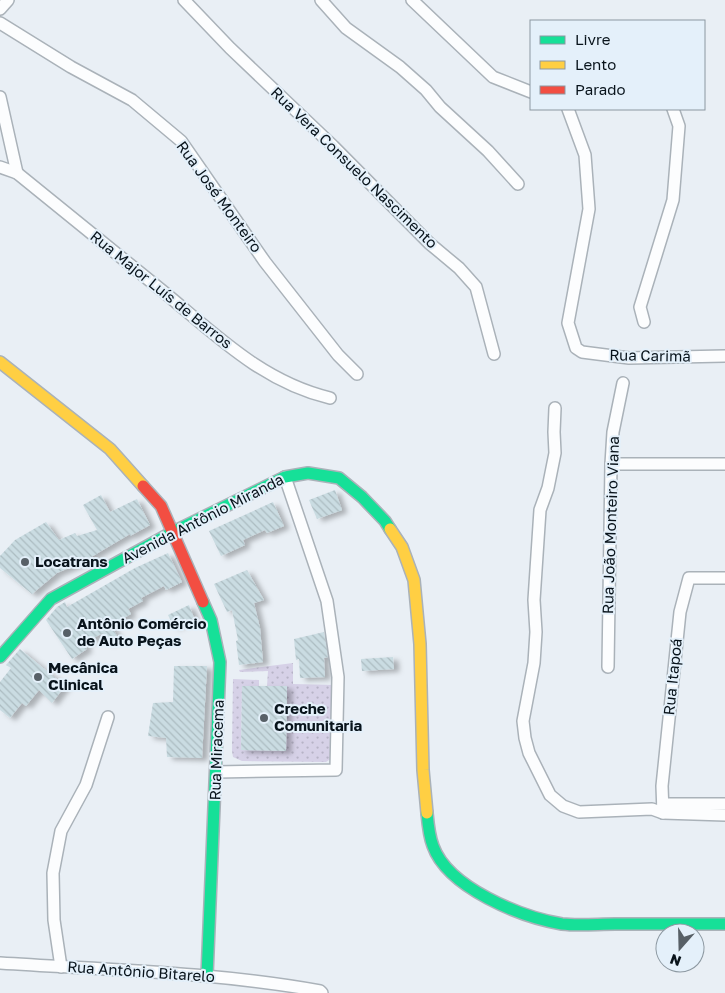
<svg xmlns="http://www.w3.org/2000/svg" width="725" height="993" viewBox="0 0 725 993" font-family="'Golos Text',sans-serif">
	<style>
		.grass { fill: url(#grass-dots) }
		.building { fill: url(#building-back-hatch); filter: url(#shadow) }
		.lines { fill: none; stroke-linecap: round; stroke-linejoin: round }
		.street-casing { stroke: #aab2b9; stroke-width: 14 }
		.fast-casing { stroke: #aab2b9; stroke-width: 14 }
		.slow-casing { stroke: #aab2b9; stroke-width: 14 }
		.jam-casing { stroke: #aab2b9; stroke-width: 14 }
		.street { stroke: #fcfdfe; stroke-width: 11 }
		.fast { stroke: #16e098; stroke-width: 11 }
		.slow { stroke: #ffcf43; stroke-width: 11 }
		.jam { stroke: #f24e42; stroke-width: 11 }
		.poi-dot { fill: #576067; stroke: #e4f0fa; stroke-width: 2 }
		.labels { text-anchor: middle; stroke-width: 4; stroke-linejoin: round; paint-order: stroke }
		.street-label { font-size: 15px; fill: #08131b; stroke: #e4f0fa }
		.poi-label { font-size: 15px; font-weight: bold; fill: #08131b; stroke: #e4f0fa; text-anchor: start }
	</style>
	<defs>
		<pattern id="grass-dots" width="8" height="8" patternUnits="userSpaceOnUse" patternTransform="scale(1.25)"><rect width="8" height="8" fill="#d6d1e7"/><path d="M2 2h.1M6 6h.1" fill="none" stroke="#b6b3c6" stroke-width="1.8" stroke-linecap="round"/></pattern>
		<pattern id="building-back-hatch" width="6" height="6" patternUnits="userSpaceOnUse" patternTransform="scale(1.25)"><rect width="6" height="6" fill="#cadce2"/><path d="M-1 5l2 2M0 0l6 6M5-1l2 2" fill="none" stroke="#acbcc1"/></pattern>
		<filter id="shadow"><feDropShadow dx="5.5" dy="3" stdDeviation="2.5" flood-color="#0004"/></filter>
	</defs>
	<rect width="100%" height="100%" fill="#e9eff5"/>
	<polygon class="grass" points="293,663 293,684 336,685 332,758 326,762 242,761 233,757 232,751 233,679 259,680 259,686 242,686 241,750 286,751 287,687 267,686 268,671 240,672 239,670"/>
	<g class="building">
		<polygon points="335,490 342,510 317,519 309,500"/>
		<polygon points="101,495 110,512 137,499 150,525 130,536 130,534 81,563 57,573 32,594 0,568 0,556 15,540 46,522 59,540 75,533 77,536 97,530 83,505"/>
		<polygon points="273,502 284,526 267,533 265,530 243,540 245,545 221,556 209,531"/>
		<polygon points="168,553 182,582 166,590 164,586 141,598 143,601 128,609 131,614 111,625 118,638 108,643 103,633 84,643 87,649 72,659 46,620 57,607 65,602 67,607 135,568"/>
		<polygon points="247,570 264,600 254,603 260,628 263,662 239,665 236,641 238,640 232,610 227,612 214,584"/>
		<polygon points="189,605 194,618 174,627 168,615"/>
		<polygon points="324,632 328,657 324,658 325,677 300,678 299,659 296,660 294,639"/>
		<polygon points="20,649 65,686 52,703 39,690 26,706 22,703 10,718 0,710 0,682 11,668 6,665"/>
		<polygon points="393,657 394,669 362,671 361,659"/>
		<polygon points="174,666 207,666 202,758 167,757 166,738 148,736 153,703 173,702"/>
		<polygon points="242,686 287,686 286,751 241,750"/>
	</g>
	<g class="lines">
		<defs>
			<g id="street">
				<polyline points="184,0 230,48 333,146 429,243 459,268 476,287 494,354"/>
				<polyline points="321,0 346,28 400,67 426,90 440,107 488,151 518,184"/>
				<polyline points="412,0 493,77 531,92"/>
				<polyline points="0,9 8,0"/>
				<polyline points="0,23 71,67 132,100 181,141 265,262 338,355 357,374"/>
				<polyline points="0,97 17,173"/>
				<polyline points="568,109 585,155 589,209 568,323 576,348 582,352 629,358 725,356"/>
				<path d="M0,167l17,6c49,40 99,80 148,120 52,43 98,89 165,105"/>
				<polyline points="644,322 640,307 673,200 679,126 673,109"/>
				<polyline points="555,408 554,432 555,453 548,488 540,510 534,600 536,632 534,663 523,721 525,738 529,753 550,795 563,806 579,812 652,809 663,813 725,815"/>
				<polyline points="611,464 725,464"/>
				<polyline points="608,667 611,464 613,432 623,383"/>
				<polyline points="216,772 336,770 338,677 327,601 285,477"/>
				<polyline points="663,804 725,804"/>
				<polyline points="663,813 662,786 680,612 689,578 725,578"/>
				<path d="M0,963c107,7 215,9 320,28l2,2"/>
				<polyline points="61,967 54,920 53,873 61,831 86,785 108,717"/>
			</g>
			<g id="fast">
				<polyline points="203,602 211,620 220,662 207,976"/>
				<polyline points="0,657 51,599 173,532 285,477 308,473 339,478 362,497 385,521 390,529"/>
				<path d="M427,813c1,11 2,23 6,33 15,42 88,71 129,78 17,2 36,0 53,0 37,0 73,0 110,0"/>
			</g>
			<g id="slow">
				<polyline points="0,362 110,449 143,486"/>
				<polyline points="390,529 402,547 414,580 420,644 423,770 427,813"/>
			</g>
			<polyline id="jam" points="143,486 161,506 203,602"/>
		</defs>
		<use href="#street" class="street-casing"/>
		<use href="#fast" class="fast-casing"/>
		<use href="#slow" class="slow-casing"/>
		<use href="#jam" class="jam-casing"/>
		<use href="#street" class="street"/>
		<use href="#fast" class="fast"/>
		<use href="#slow" class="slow"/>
		<use href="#jam" class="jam"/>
	</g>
	<g class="poi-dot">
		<circle cx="25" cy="562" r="5"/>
		<circle cx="67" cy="633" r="5"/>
		<circle cx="38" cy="677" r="5"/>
		<circle cx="264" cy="718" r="5"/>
	</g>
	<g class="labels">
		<g class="street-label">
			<text transform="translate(354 168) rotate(44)" y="5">Rua Vera Consuelo Nascimento</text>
			<text transform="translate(219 197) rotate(54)" y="5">Rua José Monteiro</text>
			<text transform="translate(161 290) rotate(39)" y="5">Rua Major Luís de Barros</text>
			<text transform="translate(650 356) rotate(1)" y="5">Rua Carimã</text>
			<text transform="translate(203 519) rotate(-27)" y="5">Avenida Antônio Miranda</text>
			<text transform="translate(611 525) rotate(-88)" y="5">Rua João Monteiro Viana</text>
			<text transform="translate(673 677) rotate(-84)" y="5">Rua Itapoá</text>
			<text transform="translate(217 750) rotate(-88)" y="5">Rua Miracema</text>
			<text transform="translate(141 972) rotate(4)" y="5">Rua Antônio Bitarelo</text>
		</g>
		<g class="poi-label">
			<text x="35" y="567">Locatrans</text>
			<text x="77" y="629">Antônio Comércio<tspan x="77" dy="17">de Auto Peças</tspan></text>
			<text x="48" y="673">Mecânica<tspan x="48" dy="17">Clinical</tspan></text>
			<text x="274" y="714">Creche<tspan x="274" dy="17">Comunitaria</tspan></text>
		</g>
	</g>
	<rect x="530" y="20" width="175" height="90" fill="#e4f0fa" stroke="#8c98a1"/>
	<rect x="540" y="36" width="25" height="8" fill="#16e098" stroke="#8c98a1"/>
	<text x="575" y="45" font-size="15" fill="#08131b">Livre</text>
	<rect x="540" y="61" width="25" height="8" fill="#ffcf43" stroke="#8c98a1"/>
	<text x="575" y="70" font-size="15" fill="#08131b">Lento</text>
	<rect x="540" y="86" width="25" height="8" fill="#f24e42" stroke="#8c98a1"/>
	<text x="575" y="95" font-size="15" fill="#08131b">Parado</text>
	<g transform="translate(680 948) rotate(200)"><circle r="24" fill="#e4f0fa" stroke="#8c98a1"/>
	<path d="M0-4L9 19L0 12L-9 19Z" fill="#576067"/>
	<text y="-8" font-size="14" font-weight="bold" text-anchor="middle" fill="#08131b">N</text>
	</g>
</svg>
